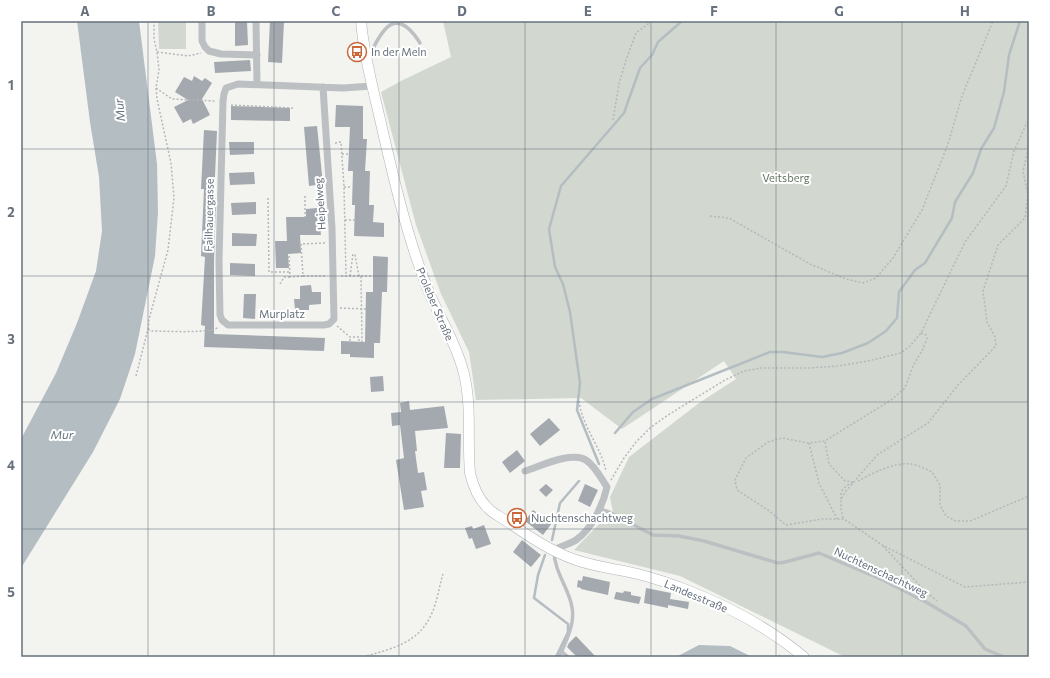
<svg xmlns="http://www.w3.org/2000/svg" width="1050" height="678" viewBox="0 0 1050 678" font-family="Commissioner,sans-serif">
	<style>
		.green { fill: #d2d8d0 }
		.water { fill: #b4bdc2 }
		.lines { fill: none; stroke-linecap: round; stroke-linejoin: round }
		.stream { stroke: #b4bdc2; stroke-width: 2.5 }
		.building { fill: #a3a9ae }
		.secondary-casing { stroke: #b0b4b8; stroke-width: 11 }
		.path { stroke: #b5b7ba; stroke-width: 1.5; stroke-dasharray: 2 2; stroke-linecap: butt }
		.lane { stroke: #bdc0c3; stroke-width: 3.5 }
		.street { stroke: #bdc0c3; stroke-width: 7 }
		.secondary { stroke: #fff; stroke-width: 10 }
		.grid { fill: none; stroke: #66717d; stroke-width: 1; stroke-opacity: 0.55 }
		.labels { text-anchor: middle; stroke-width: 4; stroke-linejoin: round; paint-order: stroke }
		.poi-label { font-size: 11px; fill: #66717d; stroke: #fff; text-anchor: start }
		.park-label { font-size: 11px; fill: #667564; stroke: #fff }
		.street-label { font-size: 11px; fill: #66717d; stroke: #fff }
		.water-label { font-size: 12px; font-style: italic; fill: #677881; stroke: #fff }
		.neatline { fill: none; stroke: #66717d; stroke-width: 1.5 }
		.grid-label { font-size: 13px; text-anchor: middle; font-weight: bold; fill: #66717d }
	</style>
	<rect width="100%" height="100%" fill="#f3f3f0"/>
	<g class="green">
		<polygon points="158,21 186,21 186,49 159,49"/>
		<polygon points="443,21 1029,21 1029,657 845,657 680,576 574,550 601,522 614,518 610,497 629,457 699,403 736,379 724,361 622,429 581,398 476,400 469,352 441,294 416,225 381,92 401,81 451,57"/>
	</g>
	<g class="water">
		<polygon points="77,21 139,21 157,164 158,212 155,256 135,354 120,399 93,452 21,568 21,439 56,373 77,323 96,271 102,231 99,177 90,122"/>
		<polygon points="699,645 730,646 752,657 676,657"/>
	</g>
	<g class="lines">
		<g class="stream">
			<polyline points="615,433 633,412 652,399 770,352 783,352 822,357 842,353 868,343 886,331 897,318 899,292 915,270 925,263 952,218 955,202 973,173 981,149 994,128 1004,92 1009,55 1020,21"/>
			<polyline points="599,464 577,410 580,383 570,312 563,284 555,267 549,229 561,186 624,113 640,68 652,55 658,42 682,21"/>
			<polyline points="552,540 560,503 579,481"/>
			<polyline points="545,555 538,575 534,598 568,624 568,632 556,657"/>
		</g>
	</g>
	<g class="building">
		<polygon points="235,21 247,21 248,45 235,46"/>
		<polygon points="270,21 284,21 282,63 268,62"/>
		<polygon points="250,60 251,71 215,73 214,62"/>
		<polygon points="194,76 202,81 205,78 212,83 202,99 210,115 193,124 191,119 183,123 174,107 188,100 175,92 184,77 192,81"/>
		<polygon points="336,105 363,106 363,139 367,139 365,171 370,171 369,205 374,205 373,222 384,223 384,237 354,236 355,205 352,205 353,171 348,171 350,127 335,127"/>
		<polygon points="231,106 290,108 290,121 231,120"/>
		<polygon points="317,126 323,184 309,186 304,127"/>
		<polygon points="204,130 217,131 214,198 216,198 214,262 214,334 325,338 324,351 204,347 205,326 201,325 205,257 201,256 204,189 201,189"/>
		<polygon points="229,142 254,142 254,154 230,155"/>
		<polygon points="254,172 255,184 230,185 229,173"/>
		<polygon points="256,202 256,214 232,215 231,203"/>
		<polygon points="317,208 318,227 320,227 321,235 300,235 301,253 288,254 289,268 276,268 275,241 287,241 286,217 306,217 306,209"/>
		<polygon points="232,233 257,234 256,246 232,246"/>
		<polygon points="373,256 388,257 387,292 382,292 380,343 374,343 374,358 350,357 350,354 341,354 341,341 365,342 366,292 373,292"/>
		<polygon points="230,263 255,264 255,276 230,275"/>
		<polygon points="311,285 312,292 321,292 321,304 309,305 309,310 295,310 294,299 300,299 300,286"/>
		<polygon points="244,294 256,294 255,319 243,318"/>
		<polygon points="383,376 384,391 371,392 370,377"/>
		<polygon points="409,401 410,410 444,406 448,428 415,431 417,451 415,451 418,473 424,472 427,490 421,491 424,507 404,510 396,460 404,458 400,425 392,426 391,413 401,412 400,403"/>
		<polygon points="549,418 560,430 540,446 530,434"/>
		<polygon points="446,433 461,434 460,468 444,468"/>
		<polygon points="517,450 525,461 510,473 502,462"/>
		<polygon points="546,484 553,490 546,497 539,490"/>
		<polygon points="585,484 598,490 590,507 578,501"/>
		<polygon points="533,510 552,523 543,535 525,521"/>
		<polygon points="484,525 491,544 476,549 472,538 469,539 465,528 472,526 473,529"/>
		<polygon points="522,540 541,555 531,567 513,552"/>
		<polygon points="583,576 610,582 608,595 581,589 581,588 577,587 578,580 582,581"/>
		<polygon points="646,588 671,593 670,599 689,602 688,609 668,605 668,608 644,603"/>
		<polygon points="624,591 631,592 631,595 641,597 639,604 614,599 616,592 623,593"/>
		<polygon points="576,636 596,657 577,657 567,647 569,643"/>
	</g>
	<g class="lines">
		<defs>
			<path id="secondary" d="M361,21c3,36 13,71 21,107 12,52 24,104 43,154 11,31 31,59 39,92 8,33 3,66 6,99 3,13 8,26 18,35 4,5 11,8 17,12 22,15 45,31 71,40 20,7 41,9 62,14 15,4 31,9 46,15 42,16 85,39 120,68"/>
		</defs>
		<use href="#secondary" class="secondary-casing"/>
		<g class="path">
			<polyline points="157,52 188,56 201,53"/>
			<polyline points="156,88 172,99 215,101"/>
			<polyline points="231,105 293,108"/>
			<polyline points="613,120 619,84 626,60 636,33 652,21"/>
			<polyline points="335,143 341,142 344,187 346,276"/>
			<polyline points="342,154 349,154"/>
			<polyline points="344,187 352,187"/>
			<polyline points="305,196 305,217"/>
			<polyline points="268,198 269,272 290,272"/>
			<polyline points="710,216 729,218 810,264 846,279 863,283 876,278 893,258 922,210 948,144 962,96 993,21"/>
			<polyline points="345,220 355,220"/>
			<polyline points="325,243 301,244 303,276 325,276"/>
			<polyline points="289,256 290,277 303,276"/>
			<polyline points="341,276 359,276"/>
			<polyline points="350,276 353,254 355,255 359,276 361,276 362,342"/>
			<polyline points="361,276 373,276"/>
			<polyline points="280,284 284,277 290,277"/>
			<polyline points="340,308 366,309"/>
			<polyline points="337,326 350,337 359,337 359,341"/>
			<path d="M148,329l4,2c14,0 57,3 67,-4"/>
			<polyline points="921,333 926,335 927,338 923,349 913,366 905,388 891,400 825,441 808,443 782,438 768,442 746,458 735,480 737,490 768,510 786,525 822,519 844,519 882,545 965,587 1029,582"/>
			<polyline points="350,341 350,337"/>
			<polyline points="136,376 148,329 149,319 168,250 174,198 171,163 157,99 156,88 159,70 157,52 154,39 154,21"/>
			<path d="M579,401c3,25 22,46 27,70"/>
			<polyline points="825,442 829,464 845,481 854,482"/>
			<polyline points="809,443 819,483 837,519"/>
			<polyline points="611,480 624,458 636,442 650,428 668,415 725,380 744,371 761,368 809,368 838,366 868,361 901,353 910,346 921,333 965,242 1006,186 1014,151 1029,118"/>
			<path d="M858,481c15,-8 36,-19 53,-17 7,1 15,5 21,8l8,13v20l6,11 10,5h14l59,-25"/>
			<path d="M841,499c-1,-11 5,-13 13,-17"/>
			<polyline points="843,518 841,509 841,499 846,491 877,455 928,423 958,385 996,346 995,337 987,322 983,291 998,245 1025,218 1028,196 1023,171 1029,146"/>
			<polyline points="883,546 924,590 937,601"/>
			<polyline points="779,655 781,657"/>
			<path d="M363,657c27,-8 55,-13 68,-42 6,-12 8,-28 12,-41"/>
		</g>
		<g class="lane">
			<path d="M369,57c13,-29 27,-52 51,-14"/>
			<polyline points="600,509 609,512 653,535 679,536 704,541 778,563 785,562 819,553 883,580 926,602 966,626 985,649 1004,657"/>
			<path d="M554,551c0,25 23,46 18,71 -2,13 -8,24 -13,35"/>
			<polyline points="561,651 568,657"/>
		</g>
		<g class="street">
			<polyline points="202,21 202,41 205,47 209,51 221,54 257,55"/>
			<polyline points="256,21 257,84"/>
			<polyline points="323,87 332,228 334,319 329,324 324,325 228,325 222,320 220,315 219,262 223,101 224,94 226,88 238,84 343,88 372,86"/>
			<path d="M525,471c16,-5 46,-20 61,-11 9,6 15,18 21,27 -4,18 -15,42 -31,53 -6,4 -15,6 -22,10"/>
		</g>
		<use href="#secondary" class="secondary"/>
	</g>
	<path class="grid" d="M148,21v636M274,21v636M399,21v636M525,21v636M651,21v636M776,21v636M902,21v636M21,149h1008M21,276h1008M21,402h1008M21,529h1008"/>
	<defs>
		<symbol id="bus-ring" viewBox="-11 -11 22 22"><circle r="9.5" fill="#fff" stroke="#cb6839" stroke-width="1.5"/><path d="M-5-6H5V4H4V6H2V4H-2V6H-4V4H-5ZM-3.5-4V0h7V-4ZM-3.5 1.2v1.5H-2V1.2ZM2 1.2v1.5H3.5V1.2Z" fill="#cb6839"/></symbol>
	</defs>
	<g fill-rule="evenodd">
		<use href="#bus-ring" x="346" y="41" width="22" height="22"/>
		<use href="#bus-ring" x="506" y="507" width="22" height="22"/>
	</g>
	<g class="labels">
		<g class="poi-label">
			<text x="371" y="56">In der Meln</text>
			<text x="531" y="522">Nuchtenschachtweg</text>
		</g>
		<g class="park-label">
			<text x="786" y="182">Veitsberg</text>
		</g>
		<g class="street-label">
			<text transform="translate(320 204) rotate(-94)" y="4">Heipelweg</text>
			<text transform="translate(209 215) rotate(-89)" y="4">Failhauergasse</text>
			<text transform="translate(435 304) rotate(67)" y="4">Proleber Straße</text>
			<text x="282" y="318">Murplatz</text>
			<text transform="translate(881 572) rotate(25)" y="4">Nuchtenschachtweg</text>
			<text transform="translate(696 596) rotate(23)" y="4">Landesstraße</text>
		</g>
		<g class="water-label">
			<text transform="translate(120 110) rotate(-96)" y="4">Mur</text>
			<text x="62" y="439">Mur</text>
		</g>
	</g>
	<rect width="1050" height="678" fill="none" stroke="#ffffff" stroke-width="44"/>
	<rect x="22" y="22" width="1006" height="634" class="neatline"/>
	<g class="grid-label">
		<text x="85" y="16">A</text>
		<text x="211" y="16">B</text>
		<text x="336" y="16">C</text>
		<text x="462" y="16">D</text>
		<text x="588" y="16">E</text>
		<text x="714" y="16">F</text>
		<text x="839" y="16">G</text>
		<text x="965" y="16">H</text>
		<text x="11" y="90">1</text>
		<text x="11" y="217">2</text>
		<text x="11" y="344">3</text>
		<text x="11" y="470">4</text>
		<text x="11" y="597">5</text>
	</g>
</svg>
